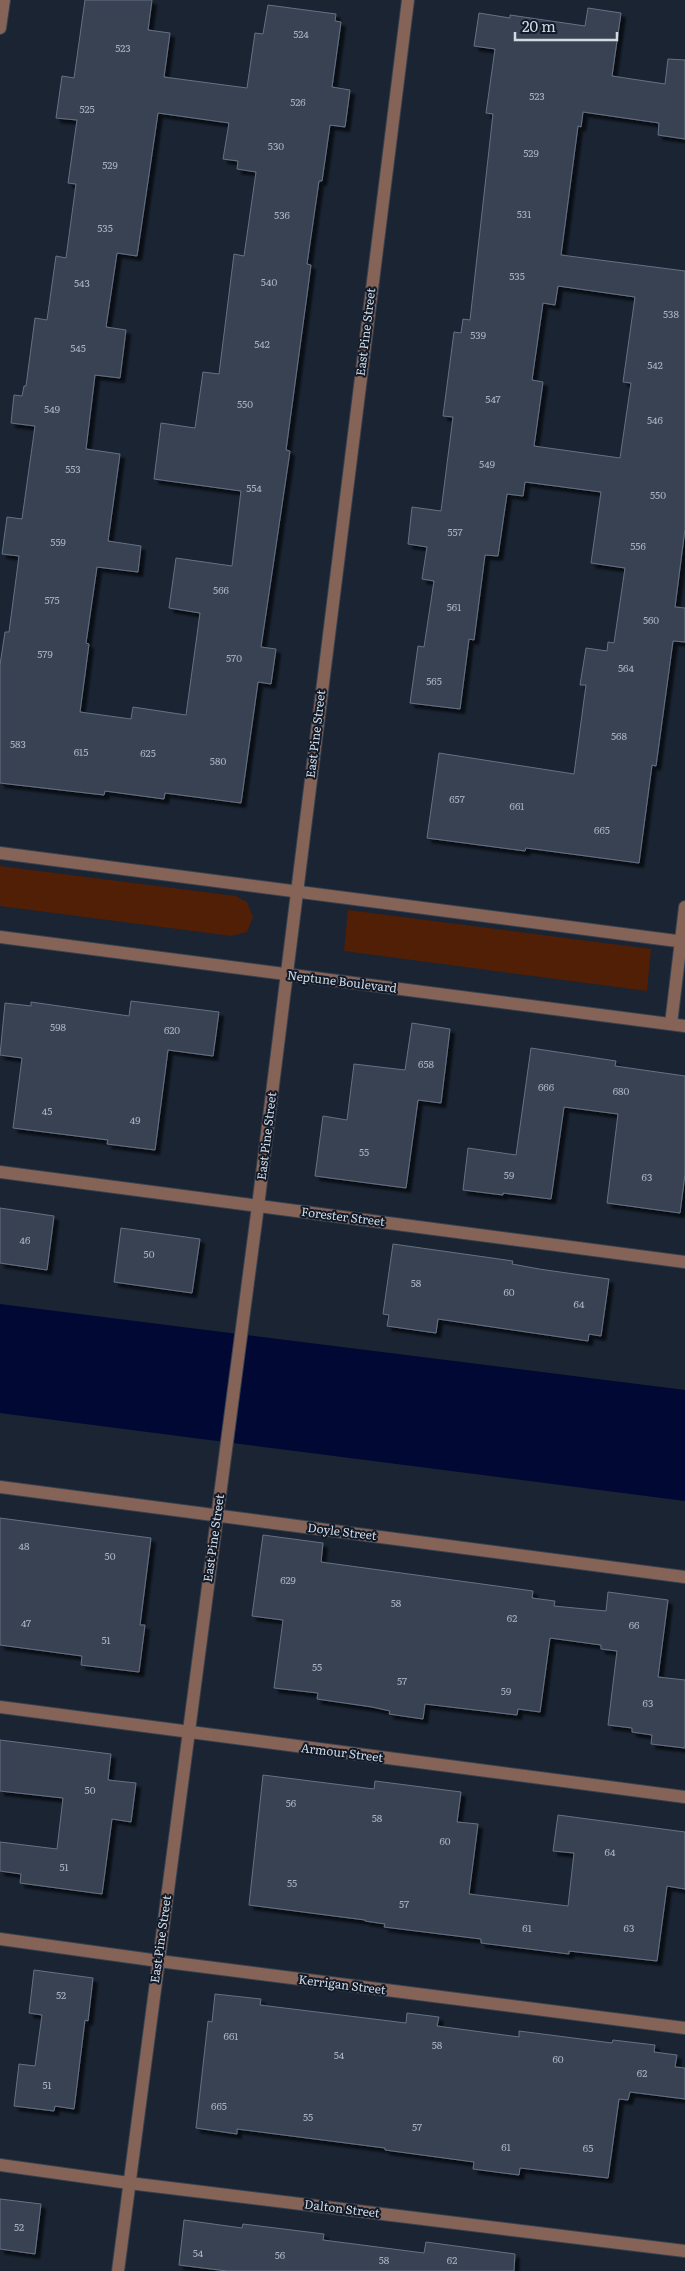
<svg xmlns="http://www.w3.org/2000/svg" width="685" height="2271" viewBox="0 0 685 2271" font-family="Literata,serif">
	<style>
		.green { fill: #511e06 }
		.water { fill: #000833 }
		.building { fill: #374252; stroke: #657184; fill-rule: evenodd; filter: url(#shadow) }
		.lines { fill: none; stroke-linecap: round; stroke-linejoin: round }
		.minor-casing { stroke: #37414f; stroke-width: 14 }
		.minor { stroke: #856356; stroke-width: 12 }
		.labels { text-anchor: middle; stroke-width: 4; stroke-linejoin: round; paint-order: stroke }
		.number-label { font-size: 10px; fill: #abb3bf }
		.street-label { font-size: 12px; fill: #d2d9e3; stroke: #111a29 }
	</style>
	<defs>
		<filter id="shadow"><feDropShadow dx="4.5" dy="4.5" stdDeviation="1" flood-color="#0009"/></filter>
	</defs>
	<rect width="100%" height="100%" fill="#1a2433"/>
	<g class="green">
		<polygon points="0,866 236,896 247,902 253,917 247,932 231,936 0,906"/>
		<polygon points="348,910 651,949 647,991 344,951"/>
	</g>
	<polygon class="water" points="0,1304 685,1390 685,1501 0,1413"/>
	<g class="building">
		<path d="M85,0h67l-4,30 22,3 -6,44 83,11 8,-55 8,1 5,-29 68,9 -1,7 6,1 -9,65 18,3 -5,37 -15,-2 -8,56h-3l-12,83 4,1 -25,185 4,1 -29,196 15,2 -5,35 -13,-2 -17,121 -76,-10 -1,6 -59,-8 -1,4 -104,-12v-118l5,-33h4l10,-76 -17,-2 5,-37 15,2 13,-93 -24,-3 3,-28 8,1 2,-10h2l9,-68 12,2 9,-64 10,2 10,-74 -8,-1 9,-63 -21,-2 6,-42 12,2zM158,113l71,10 -6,36 15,2 -1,8 19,3 -12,84 -10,-2 -15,120 -16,-2 -8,56 -34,-5 -7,56 87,12 -9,75 -56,-8 -7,50 31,5 -14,102 -53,-8 -2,12 -51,-7 9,-68 -3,-1 11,-76 41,5 3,-26 -33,-5 12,-87 -34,-5 9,-74 25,3 6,-48 -20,-3 11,-74 20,3z"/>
		<path d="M588,8l33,5 -9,63 53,8 3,-25 17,1v79l-27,-4 1,-12 -76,-11 -2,15 -3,-1 -17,129 124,16v258l-10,78 10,1v34l-12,-1 -17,125 -4,-1 -13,98 -113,-15 -1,3 -98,-13 12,-85 135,21 12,-89h-6l6,-37 21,3 1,-9 6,1 11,-75 -34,-5 10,-71 -76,-10 -2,14 -16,-2 -9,62 -13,-1 -11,85 -5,-1 -9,70 -50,-6 8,-57 6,1 10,-66 -12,-2 5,-32 -19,-3 4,-37 29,4 12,-94 -10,-1 11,-84 7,1 2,-14 7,1 23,-206 -7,-1 9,-64 -21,-3 5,-33 31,5v-3l75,11zM558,286l77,11 -12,85 8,1 -11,75 -86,-12 9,-64 -11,-2 11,-77 12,2z"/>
		<polygon points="131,1001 219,1012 213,1056 168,1050 155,1150 107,1144 108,1140 13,1128 22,1058 0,1055 5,1003 31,1006 31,1002 129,1016"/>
		<polygon points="412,1023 450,1029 441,1103 418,1100 406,1188 315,1176 323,1116 347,1120 354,1064 405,1070"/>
		<polygon points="531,1048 616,1061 615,1066 685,1076 685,1174 680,1213 607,1203 618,1114 564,1107 551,1199 503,1193 503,1195 463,1190 468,1148 516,1155"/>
		<polygon points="0,1208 54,1216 47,1270 0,1263"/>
		<polygon points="121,1228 200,1239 192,1293 114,1282"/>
		<polygon points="393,1244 513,1261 512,1264 539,1269 609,1279 601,1336 589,1334 588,1341 438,1319 436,1333 387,1326 389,1315 383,1314"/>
		<polygon points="0,1518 151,1538 140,1625 145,1625 139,1672 81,1665 82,1656 0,1645"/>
		<polygon points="263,1535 323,1543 321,1562 533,1591 532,1598 555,1601 554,1606 606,1611 608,1592 668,1600 658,1677 685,1680 685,1748 651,1744 652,1735 632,1732 632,1728 608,1725 617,1651 601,1649 601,1645 550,1638 540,1712 518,1709 517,1715 425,1704 423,1719 389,1714 390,1711 372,1707 317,1699 318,1693 274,1688 283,1620 252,1616"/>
		<polygon points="0,1740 111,1754 108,1780 136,1783 131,1822 112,1819 102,1894 20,1883 21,1874 0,1871 0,1842 57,1849 63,1798 0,1791"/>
		<polygon points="263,1775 374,1789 375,1781 461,1792 457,1822 478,1824 469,1894 568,1906 574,1853 553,1851 558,1815 685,1832 685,1889 667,1886 657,1961 569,1951 569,1954 481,1943 481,1939 384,1927 385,1924 365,1921 365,1920 249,1905"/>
		<polygon points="34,1970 93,1978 88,2021 85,2020 74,2109 55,2106 54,2111 14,2106 19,2064 35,2066 42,2015 29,2013"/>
		<polygon points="215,1994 261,1999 260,2005 406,2023 407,2013 439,2017 437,2026 519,2037 519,2031 612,2043 613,2040 655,2045 654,2052 677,2055 675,2067 685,2068 685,2099 630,2092 628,2100 619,2099 608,2178 520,2168 519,2175 473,2169 474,2162 385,2150 385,2148 237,2129 237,2134 196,2128 208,2021 212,2022"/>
		<polygon points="0,2199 41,2204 35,2254 0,2249"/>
		<polygon points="184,2220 242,2228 243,2224 324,2234 323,2240 424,2253 426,2242 515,2254 514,2271 227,2271 179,2265"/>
	</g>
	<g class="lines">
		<defs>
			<g id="minor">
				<polyline points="0,28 4,0"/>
				<polyline points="0,853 685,942"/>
				<polyline points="0,937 685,1026"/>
				<polyline points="671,1024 685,907"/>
				<polyline points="0,1172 685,1262"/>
				<polyline points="0,1487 685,1577"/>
				<polyline points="0,1707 685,1797"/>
				<polyline points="0,1939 159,1961 685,2028"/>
				<polyline points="0,2165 129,2183 685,2251"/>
				<polyline points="118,2271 258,1206 408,0"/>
			</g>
		</defs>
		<use href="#minor" class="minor-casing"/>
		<use href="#minor" class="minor"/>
	</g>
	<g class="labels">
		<g class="number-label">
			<text x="301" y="38">524</text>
			<text x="123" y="52">523</text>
			<text x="537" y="100">523</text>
			<text x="298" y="106">526</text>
			<text x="87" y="113">525</text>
			<text x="276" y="150">530</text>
			<text x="531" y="157">529</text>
			<text x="110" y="169">529</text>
			<text x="524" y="218">531</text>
			<text x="282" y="219">536</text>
			<text x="105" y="232">535</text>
			<text x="517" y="280">535</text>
			<text x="269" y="286">540</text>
			<text x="82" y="287">543</text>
			<text x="671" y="318">538</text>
			<text x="478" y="339">539</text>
			<text x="262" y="348">542</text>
			<text x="78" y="352">545</text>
			<text x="655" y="369">542</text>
			<text x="493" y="403">547</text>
			<text x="245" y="408">550</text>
			<text x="52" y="413">549</text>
			<text x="655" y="424">546</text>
			<text x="487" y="468">549</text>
			<text x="73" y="473">553</text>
			<text x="254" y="492">554</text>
			<text x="658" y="499">550</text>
			<text x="455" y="536">557</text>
			<text x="58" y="546">559</text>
			<text x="638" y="550">556</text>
			<text x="221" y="594">566</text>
			<text x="52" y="604">575</text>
			<text x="454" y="611">561</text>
			<text x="651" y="624">560</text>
			<text x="45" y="658">579</text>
			<text x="234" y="662">570</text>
			<text x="626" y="672">564</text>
			<text x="434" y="685">565</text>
			<text x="619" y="740">568</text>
			<text x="18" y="748">583</text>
			<text x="81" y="756">615</text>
			<text x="148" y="757">625</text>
			<text x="218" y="765">580</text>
			<text x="457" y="803">657</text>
			<text x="517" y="810">661</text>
			<text x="602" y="834">665</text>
			<text x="58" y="1031">598</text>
			<text x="172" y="1034">620</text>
			<text x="426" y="1068">658</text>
			<text x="546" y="1091">666</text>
			<text x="621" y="1095">680</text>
			<text x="47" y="1115">45</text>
			<text x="135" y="1124">49</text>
			<text x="364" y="1156">55</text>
			<text x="509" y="1179">59</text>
			<text x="647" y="1181">63</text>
			<text x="25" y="1244">46</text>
			<text x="149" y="1258">50</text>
			<text x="416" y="1287">58</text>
			<text x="509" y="1296">60</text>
			<text x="579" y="1308">64</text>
			<text x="24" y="1550">48</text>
			<text x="110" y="1560">50</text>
			<text x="288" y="1584">629</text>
			<text x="396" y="1607">58</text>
			<text x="512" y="1622">62</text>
			<text x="26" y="1627">47</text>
			<text x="634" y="1629">66</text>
			<text x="106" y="1644">51</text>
			<text x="317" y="1671">55</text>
			<text x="402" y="1685">57</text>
			<text x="506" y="1695">59</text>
			<text x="648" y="1707">63</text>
			<text x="90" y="1794">50</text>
			<text x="291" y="1807">56</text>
			<text x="377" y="1822">58</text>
			<text x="445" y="1845">60</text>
			<text x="610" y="1856">64</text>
			<text x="64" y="1871">51</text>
			<text x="292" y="1887">55</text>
			<text x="404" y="1908">57</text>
			<text x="527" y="1932">61</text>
			<text x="629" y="1932">63</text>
			<text x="61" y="1999">52</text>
			<text x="231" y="2040">661</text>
			<text x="437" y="2049">58</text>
			<text x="339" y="2059">54</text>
			<text x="558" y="2063">60</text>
			<text x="642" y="2077">62</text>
			<text x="47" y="2089">51</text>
			<text x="219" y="2110">665</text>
			<text x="308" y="2121">55</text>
			<text x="417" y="2131">57</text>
			<text x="506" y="2151">61</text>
			<text x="588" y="2152">65</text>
			<text x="19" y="2231">52</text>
			<text x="198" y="2257">54</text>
			<text x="280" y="2259">56</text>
			<text x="384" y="2264">58</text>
			<text x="452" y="2264">62</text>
		</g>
		<g class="street-label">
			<text transform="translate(366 332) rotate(-83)" y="4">East Pine Street</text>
			<text transform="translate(316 734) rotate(-83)" y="4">East Pine Street</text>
			<text transform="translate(342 982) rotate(7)" y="4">Neptune Boulevard</text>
			<text transform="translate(267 1136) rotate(-83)" y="4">East Pine Street</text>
			<text transform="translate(343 1217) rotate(7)" y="4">Forester Street</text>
			<text transform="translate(342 1532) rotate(7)" y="4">Doyle Street</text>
			<text transform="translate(214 1538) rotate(-82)" y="4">East Pine Street</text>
			<text transform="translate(342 1753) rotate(7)" y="4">Armour Street</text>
			<text transform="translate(161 1939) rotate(-82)" y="4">East Pine Street</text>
			<text transform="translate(342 1985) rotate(7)" y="4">Kerrigan Street</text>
			<text transform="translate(342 2209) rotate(7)" y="4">Dalton Street</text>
		</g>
	</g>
	<path d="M515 32v8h102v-8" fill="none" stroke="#d2d9e3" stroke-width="2.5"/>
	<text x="522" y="32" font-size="15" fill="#d2d9e3" stroke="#111a29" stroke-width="4" paint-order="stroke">20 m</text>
</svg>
